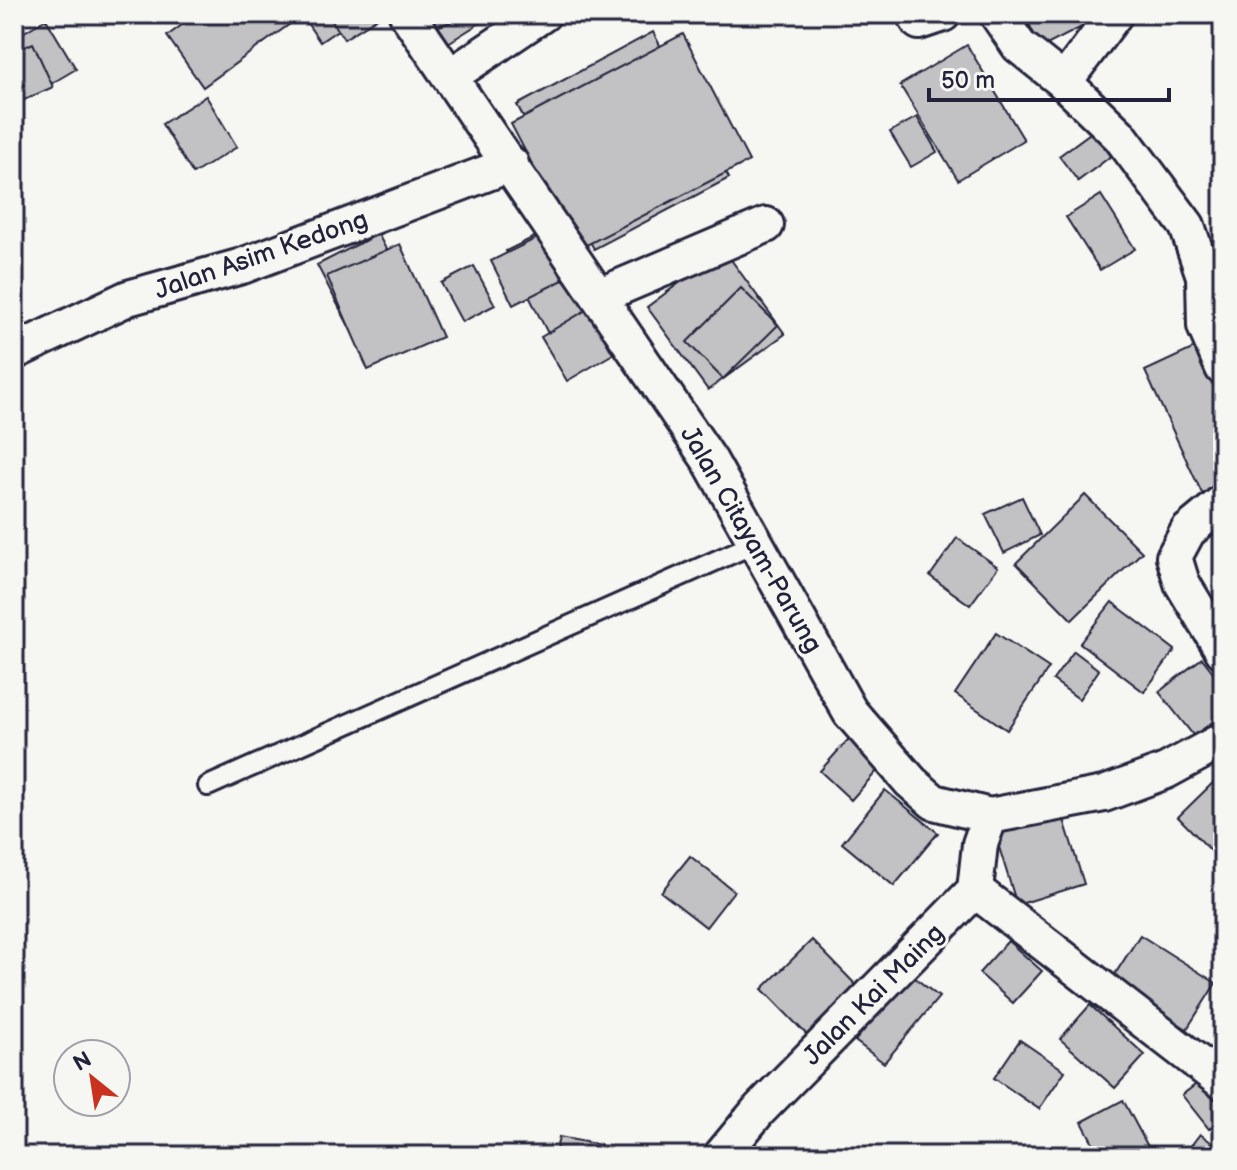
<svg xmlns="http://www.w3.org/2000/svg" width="1237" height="1170" viewBox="0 0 1237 1170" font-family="'Balsamiq Sans',sans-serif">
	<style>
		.building { fill: #c2c2c4; stroke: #22223b; stroke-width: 2 }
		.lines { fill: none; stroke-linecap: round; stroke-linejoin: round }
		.service-casing { stroke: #22223b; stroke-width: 24 }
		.minor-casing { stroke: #22223b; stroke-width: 40 }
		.service { stroke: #f6f6f2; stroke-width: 18 }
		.minor { stroke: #f6f6f2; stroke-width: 34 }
		.labels { text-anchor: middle; stroke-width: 6; stroke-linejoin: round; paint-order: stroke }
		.street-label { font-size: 26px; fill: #22223b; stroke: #f6f6f2 }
	</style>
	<rect width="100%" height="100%" fill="#f6f6f2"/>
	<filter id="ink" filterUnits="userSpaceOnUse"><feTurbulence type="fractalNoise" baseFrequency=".0125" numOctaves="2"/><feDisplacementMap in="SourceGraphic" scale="16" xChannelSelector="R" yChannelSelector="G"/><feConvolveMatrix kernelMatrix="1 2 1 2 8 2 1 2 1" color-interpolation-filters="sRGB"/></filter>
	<g filter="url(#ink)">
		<g class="building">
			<polygon points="197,14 289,14 294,21 203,87 167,36"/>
			<polygon points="301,14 361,14 320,42"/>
			<polygon points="328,14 381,14 382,15 344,39"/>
			<polygon points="425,14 494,14 445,45"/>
			<polygon points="432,14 473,14 436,27"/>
			<polygon points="1024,14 1107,14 1041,48"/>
			<polygon points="46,19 76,69 22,101 14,89 14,38"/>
			<polygon points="653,32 729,178 594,249 517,105"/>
			<polygon points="683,34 749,161 577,250 511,124"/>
			<polygon points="33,43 53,87 15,104 14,52"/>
			<polygon points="967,45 1024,140 958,180 900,85"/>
			<polygon points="206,96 237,147 193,174 162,124"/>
			<polygon points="917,117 937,152 911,167 890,132"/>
			<polygon points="1093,131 1111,156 1078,181 1059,156"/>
			<polygon points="1101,195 1135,249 1100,270 1066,217"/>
			<polygon points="552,228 608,338 562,361 506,251"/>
			<polygon points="378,234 428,329 367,361 317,265"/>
			<polygon points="541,236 563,280 513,305 491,261"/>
			<polygon points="400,244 442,337 368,370 327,276"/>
			<polygon points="724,250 785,334 708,390 647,307"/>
			<polygon points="474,266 495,305 462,322 441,283"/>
			<polygon points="741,288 778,325 723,379 687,342"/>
			<polygon points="588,309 613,354 567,381 541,337"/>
			<polygon points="1205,343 1223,382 1223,491 1205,500 1145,371"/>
			<polygon points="1085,495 1142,552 1072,620 1016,563"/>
			<polygon points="1022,497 1040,535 1004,553 985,514"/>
			<polygon points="957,538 998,567 970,605 930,576"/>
			<polygon points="1112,602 1175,650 1144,692 1080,643"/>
			<polygon points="996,633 1049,668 1007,730 955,694"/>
			<polygon points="1074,651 1099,670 1079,699 1053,680"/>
			<polygon points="1202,658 1223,685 1223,714 1194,736 1159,692"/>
			<polygon points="855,732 886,761 851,800 820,771"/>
			<polygon points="1223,773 1223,863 1178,817"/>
			<polygon points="885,790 938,833 894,886 842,843"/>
			<polygon points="1061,810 1084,884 1017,905 994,831"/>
			<polygon points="690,856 734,891 706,927 661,892"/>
			<polygon points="1140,935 1216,983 1187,1029 1110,982"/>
			<polygon points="812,940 860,989 809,1037 762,989"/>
			<polygon points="1008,941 1042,971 1013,1003 979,973"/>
			<polygon points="910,974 939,997 884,1063 855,1041"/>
			<polygon points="1090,1005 1145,1055 1115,1088 1060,1039"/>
			<polygon points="1020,1040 1065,1071 1039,1109 994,1078"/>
			<polygon points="1207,1076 1223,1096 1223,1118 1209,1129 1182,1095"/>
			<polygon points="1123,1100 1153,1156 1100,1156 1082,1122"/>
			<polygon points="1200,1134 1223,1151 1223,1156 1184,1155"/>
			<polygon points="559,1137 601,1145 598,1156 555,1155"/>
		</g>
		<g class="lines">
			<defs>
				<polyline id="service" points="208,786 758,542"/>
				<g id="minor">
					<polyline points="407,14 710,461 850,712 911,782 934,802 990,816 1104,794 1166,771 1223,740"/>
					<polyline points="914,14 919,22 943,14"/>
					<polyline points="997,14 1019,46 1064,82"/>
					<polyline points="1115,14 1064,82 1120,136 1187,226 1204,276 1205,326 1223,368"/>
					<polyline points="452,75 543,14"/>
					<polyline points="599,296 766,225"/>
					<polyline points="14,352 128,298 242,266 511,164"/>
					<polyline points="1223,502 1188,531 1174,557 1182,583 1223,651"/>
					<polyline points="975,890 1223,1082"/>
					<polyline points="721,1156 759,1110 975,890 980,844 990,816"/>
				</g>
			</defs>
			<use href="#service" class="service-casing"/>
			<use href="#minor" class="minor-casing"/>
			<use href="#service" class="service"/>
			<use href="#minor" class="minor"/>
		</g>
	</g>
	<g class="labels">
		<g class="street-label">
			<text transform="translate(261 254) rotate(-19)" y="9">Jalan Asim Kedong</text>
			<text transform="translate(752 539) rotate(60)" y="9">Jalan Citayam-Parung</text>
			<text transform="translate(873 994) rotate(-45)" y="9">Jalan Kai Maing</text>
		</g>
	</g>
	<rect width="1237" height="1170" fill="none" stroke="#f6f6f2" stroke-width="48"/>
	<rect x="24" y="24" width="1189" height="1122" fill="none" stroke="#22223b" stroke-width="3" filter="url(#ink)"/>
	<g transform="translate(92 1078) rotate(330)"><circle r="38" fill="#f6f6f2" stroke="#a1a1a9" stroke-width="2"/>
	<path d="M0-6L14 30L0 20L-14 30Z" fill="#c8321e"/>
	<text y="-12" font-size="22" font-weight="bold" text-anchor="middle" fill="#22223b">N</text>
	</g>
	<path d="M929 88v12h240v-12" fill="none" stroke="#22223b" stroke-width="4"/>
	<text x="941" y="88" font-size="24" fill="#22223b" stroke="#f6f6f2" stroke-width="6" paint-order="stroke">50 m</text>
</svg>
